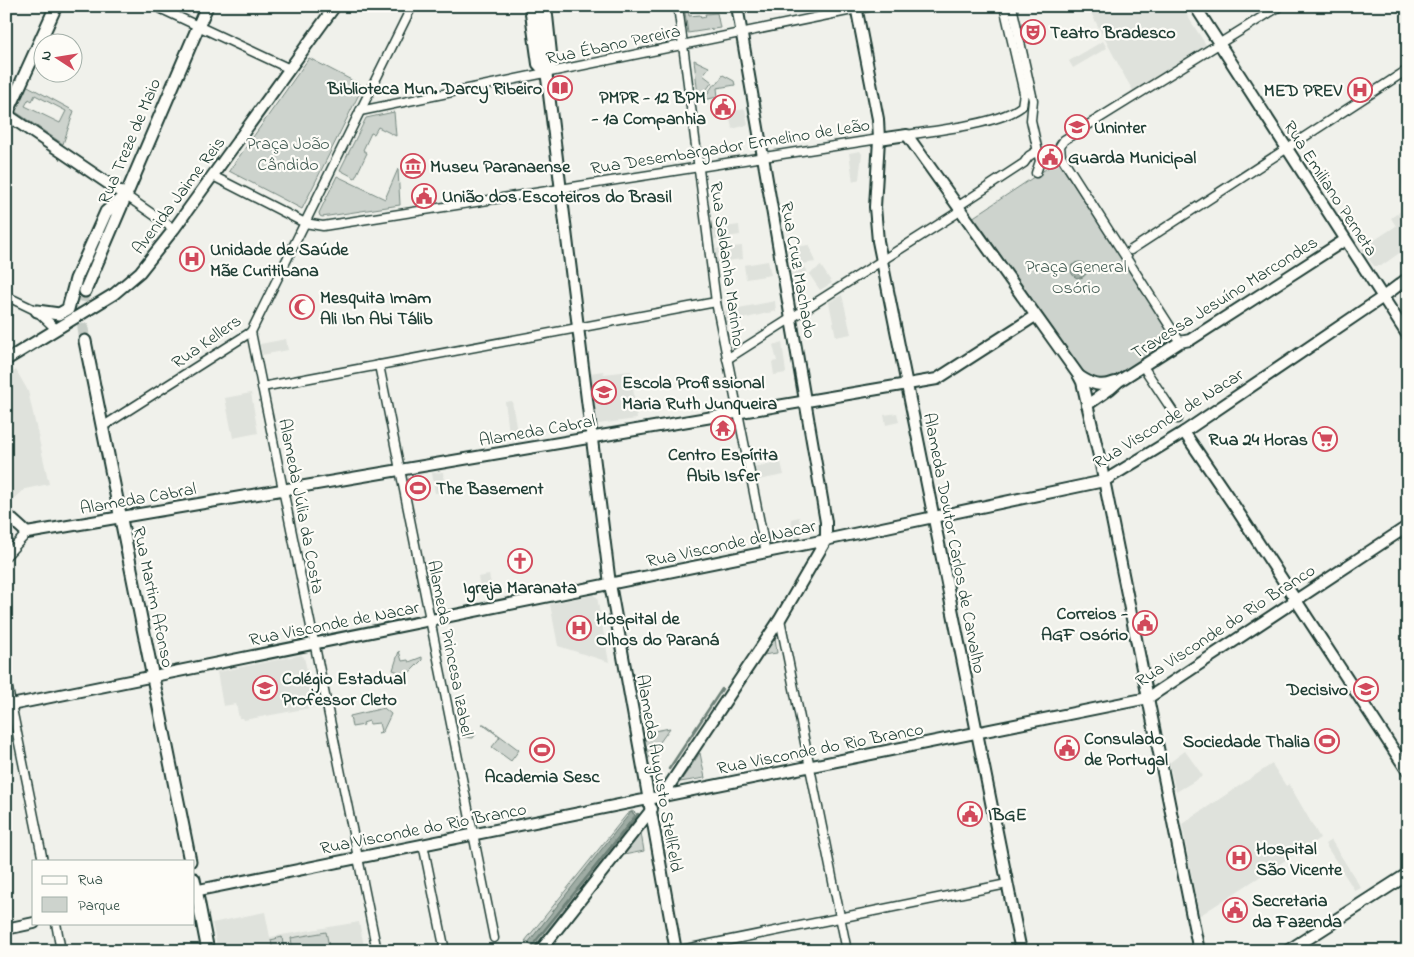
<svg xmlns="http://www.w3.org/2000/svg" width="1414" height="957" viewBox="0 0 1414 957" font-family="'Indie Flower',sans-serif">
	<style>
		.built { fill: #dfe2dc }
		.green { fill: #cdd3cd; stroke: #768880; fill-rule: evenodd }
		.water { fill: #9faca4; stroke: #6c8077 }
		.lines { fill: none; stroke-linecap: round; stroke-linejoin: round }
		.stream { stroke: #6c8077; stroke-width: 2.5 }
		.primary-tunnel { stroke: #c6cdc6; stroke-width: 11; stroke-dasharray: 11 5.5; stroke-linecap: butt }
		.street-casing { stroke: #1f3d34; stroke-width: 11 }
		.secondary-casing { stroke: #1f3d34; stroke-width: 14 }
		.primary-casing { stroke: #1f3d34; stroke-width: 15 }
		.street { stroke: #fdfcf7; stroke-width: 8 }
		.secondary { stroke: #fdfcf7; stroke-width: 10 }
		.primary { stroke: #fdfcf7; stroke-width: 11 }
		.labels { text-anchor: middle; stroke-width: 4.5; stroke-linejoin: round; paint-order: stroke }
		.poi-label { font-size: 18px; font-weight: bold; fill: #1f3d34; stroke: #fdfcf7; text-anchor: start }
		.street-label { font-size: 18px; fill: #1f3d34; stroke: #fdfcf7 }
		.park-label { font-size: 18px; fill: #425b53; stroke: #fdfcf7 }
	</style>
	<rect width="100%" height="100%" fill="#f0f1eb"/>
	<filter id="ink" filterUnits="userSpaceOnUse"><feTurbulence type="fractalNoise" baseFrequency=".02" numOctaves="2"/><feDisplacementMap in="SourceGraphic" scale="10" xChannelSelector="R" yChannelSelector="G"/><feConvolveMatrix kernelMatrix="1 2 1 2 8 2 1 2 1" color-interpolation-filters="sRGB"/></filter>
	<g filter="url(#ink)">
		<g class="built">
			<polygon points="1102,6 1181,6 1208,48 1135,94 1125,77 1091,13"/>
			<polygon points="1103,41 1107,48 1073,68 1069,61"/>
			<polygon points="745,109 748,125 732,129 729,112"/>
			<polygon points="860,151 862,154 859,179 853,182 849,153"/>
			<polygon points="1408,206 1408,247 1381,266 1374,266 1361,249 1396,226 1391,218"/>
			<polygon points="739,225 740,235 714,239 712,229"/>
			<polygon points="809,245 815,262 802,264 807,272 804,273 804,276 793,278 788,248"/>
			<polygon points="742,246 743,259 717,262 715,249"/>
			<polygon points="768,261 771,275 746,279 744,265"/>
			<polygon points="821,266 832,283 820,290 809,274"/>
			<polygon points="842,295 851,334 836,337 829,302"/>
			<polygon points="775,301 776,311 725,323 723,311"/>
			<polygon points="286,339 288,350 262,355 260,344"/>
			<polygon points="782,342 786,373 774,375 772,362 777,361 773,345"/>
			<polygon points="16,370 28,391 49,484 25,489 6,506 6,377"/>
			<polygon points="603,371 604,374 631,371 637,419 598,424 596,423 590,373"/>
			<polygon points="251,393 258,433 233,438 225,398"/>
			<polygon points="512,401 518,439 510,440 505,402"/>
			<polygon points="897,413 899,422 886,425 884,415"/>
			<polygon points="781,462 784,475 758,480 755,467"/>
			<polygon points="443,472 445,492 435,493 432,473"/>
			<polygon points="799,517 802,537 795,539 791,519"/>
			<polygon points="489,575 491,584 480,586 478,577"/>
			<polygon points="593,595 597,597 609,662 558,646 550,604"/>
			<polygon points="301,655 304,657 315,707 244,720 243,718 239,718 236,704 223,706 217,672"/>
			<polygon points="1185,751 1203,776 1176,792 1169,763"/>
			<polygon points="1272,764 1286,786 1289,784 1320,838 1199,916 1182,824"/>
			<polygon points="1331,840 1361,888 1355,891 1325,844"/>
			<polygon points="265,912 270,937 359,922 365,951 218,951 212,923"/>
		</g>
		<g class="green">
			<polygon points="684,6 688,6 689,16 700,15 701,18 706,17 705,14 717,13 720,28 688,33"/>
			<polygon points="309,58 363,86 302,209 229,171"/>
			<polygon points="694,60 709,67 703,75 712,82 702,96 698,96"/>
			<polygon points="723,75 734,81 735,85 717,88 718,97 703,100 714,84 716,85"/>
			<path d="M26,85l48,26 -11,33 -47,-32 -1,-4zM35,95l31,16 -6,12 -35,-17 4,-7 3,2z"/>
			<polygon points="394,112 396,136 378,127 374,134 371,133 363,150 367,153 355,178 340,170 366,118"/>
			<polygon points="1058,161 1107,236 1109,235 1129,267 1129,270 1142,291 1144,291 1146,297 1171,334 1170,341 1167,345 1163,345 1131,368 1128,368 1110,379 1109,382 1087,377 976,220 969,220"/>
			<polygon points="398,169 400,205 322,217 320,216 319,213 337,176 385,199"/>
			<polygon points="775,637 777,653 763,655"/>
			<polygon points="399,651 402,661 408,660 409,662 422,657 422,660 407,675 393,670"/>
			<polygon points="384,708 391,714 382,733 378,734 381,731 379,723 370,724 369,721 363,723 364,725 352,727 350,716"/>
			<polygon points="482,724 484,724 519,750 511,761 492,747 500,737"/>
			<polygon points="465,725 467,732 473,730 476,734 473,738 462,737 460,727"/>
			<polygon points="670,728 648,759 644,733"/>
			<polygon points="700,753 705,778 680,782"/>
			<polygon points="632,811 637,814 636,819 534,947 532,946 635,815 632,812 528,943 525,941 627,814"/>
			<polygon points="641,833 644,851 624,855"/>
			<polygon points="326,932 330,951 293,951 291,938"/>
			<polygon points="282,937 284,951 273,951 271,940"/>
		</g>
		<g class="water">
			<circle cx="1079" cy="270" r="8"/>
			<polygon points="631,812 635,815 532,946 528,943"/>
		</g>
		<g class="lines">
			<g class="stream">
				<polyline points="669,769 722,689"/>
				<polyline points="535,942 638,814"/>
			</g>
			<path class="primary-tunnel" d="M85,291c-5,17 -3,32 0,50"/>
			<defs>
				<g id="street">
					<polyline points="155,6 290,69"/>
					<polyline points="678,6 716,302 766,553"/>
					<polyline points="1012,6 1033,100 1031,120 1040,161 1036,173"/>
					<polyline points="360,111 872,6"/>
					<path d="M907,135c29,-5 93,-11 115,-29l2,-13 -20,-87"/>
					<polyline points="213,176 305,223 323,226 879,139"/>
					<polyline points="125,195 174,229"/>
					<polyline points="960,205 1024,163 1029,156 1037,151"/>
					<polyline points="1131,250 1404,72"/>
					<polyline points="6,296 37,311 56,329"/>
					<polyline points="251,332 377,951"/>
					<polyline points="1180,342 1061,156 1060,146 1064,140 1280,6"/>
					<polyline points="727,359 960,211"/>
					<polyline points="379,365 494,938"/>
					<polyline points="1146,371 1178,419"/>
					<polyline points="262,387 716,302"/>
					<polyline points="102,427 251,332 412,6"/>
					<polyline points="6,556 27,533"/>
					<polyline points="780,619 847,951"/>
					<polyline points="6,679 43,861"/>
					<polyline points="423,844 445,951"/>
					<polyline points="56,923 61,951"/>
					<polyline points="676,951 1007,884"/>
				</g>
				<g id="secondary">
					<polyline points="530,6 538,64 546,73"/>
					<polyline points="538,6 610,584 676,951"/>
					<polyline points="546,6 552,63 546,73"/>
					<polyline points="737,6 826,522 826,540"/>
					<polyline points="856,6 878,119 879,139 875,207 878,241 1021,951"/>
					<polyline points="1195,6 1408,336"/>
					<polyline points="6,114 125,195"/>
					<polyline points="879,139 907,135 1079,376 1082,382 1101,465 1199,951"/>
					<polyline points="6,360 114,294 140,272 174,229 335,6"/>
					<path d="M1079,376c12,8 22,12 36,6"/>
					<polyline points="1087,405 1110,389 1119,381 1180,342 1190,340 1345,240"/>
					<polyline points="1184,432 1235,507 1408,772"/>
					<polyline points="6,514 27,533 937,379 1035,316"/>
					<polyline points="6,706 811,543 1104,481 1184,432 1383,297 1408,278"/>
					<polyline points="661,798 780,619 826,540"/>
					<polyline points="194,891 1148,698 1408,526"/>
					<polyline points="6,929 34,923"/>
					<polyline points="540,951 652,809"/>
				</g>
				<g id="primary">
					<polyline points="6,116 56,6"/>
					<polyline points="85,291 207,6"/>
					<polyline points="37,311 59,314 68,309 76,279 106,212 122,198"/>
					<polyline points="85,341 190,861"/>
					<polyline points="194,879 208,951"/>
					<polyline points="1288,951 1408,874"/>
				</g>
			</defs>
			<use href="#street" class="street-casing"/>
			<use href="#secondary" class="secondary-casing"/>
			<use href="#primary" class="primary-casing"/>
			<use href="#street" class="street"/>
			<use href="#secondary" class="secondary"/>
			<use href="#primary" class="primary"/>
		</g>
	</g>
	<defs>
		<symbol id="theatre-ring" viewBox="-11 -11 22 22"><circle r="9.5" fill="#fdfcf7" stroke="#d1495b" stroke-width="1.5"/><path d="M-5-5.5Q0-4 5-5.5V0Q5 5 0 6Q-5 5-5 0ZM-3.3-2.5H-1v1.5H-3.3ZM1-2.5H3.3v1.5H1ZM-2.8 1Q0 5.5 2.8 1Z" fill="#d1495b"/></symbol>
		<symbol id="library-ring" viewBox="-11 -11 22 22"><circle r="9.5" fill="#fdfcf7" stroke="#d1495b" stroke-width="1.5"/><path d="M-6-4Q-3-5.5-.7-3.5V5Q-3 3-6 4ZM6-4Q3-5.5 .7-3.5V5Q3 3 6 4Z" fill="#d1495b"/></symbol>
		<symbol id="hospital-ring" viewBox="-11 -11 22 22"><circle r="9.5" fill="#fdfcf7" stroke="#d1495b" stroke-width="1.5"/><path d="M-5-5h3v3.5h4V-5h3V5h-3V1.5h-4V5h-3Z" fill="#d1495b"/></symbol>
		<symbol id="civic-ring" viewBox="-11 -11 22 22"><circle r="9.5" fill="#fdfcf7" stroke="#d1495b" stroke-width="1.5"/><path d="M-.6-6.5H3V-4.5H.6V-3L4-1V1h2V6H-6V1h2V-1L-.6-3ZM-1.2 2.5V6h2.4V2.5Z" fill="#d1495b"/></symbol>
		<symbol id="university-ring" viewBox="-11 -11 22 22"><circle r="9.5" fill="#fdfcf7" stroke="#d1495b" stroke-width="1.5"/><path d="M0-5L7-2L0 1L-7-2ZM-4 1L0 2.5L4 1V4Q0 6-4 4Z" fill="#d1495b"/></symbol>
		<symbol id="museum-ring" viewBox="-11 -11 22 22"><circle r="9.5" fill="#fdfcf7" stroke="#d1495b" stroke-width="1.5"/><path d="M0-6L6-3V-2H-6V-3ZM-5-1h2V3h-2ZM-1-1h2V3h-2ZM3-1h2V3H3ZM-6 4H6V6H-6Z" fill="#d1495b"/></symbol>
		<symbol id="mosque-ring" viewBox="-11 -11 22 22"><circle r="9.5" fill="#fdfcf7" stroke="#d1495b" stroke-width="1.5"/><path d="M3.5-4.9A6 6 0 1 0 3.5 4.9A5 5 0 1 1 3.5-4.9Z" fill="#d1495b"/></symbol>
		<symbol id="temple-ring" viewBox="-11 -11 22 22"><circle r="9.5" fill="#fdfcf7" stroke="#d1495b" stroke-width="1.5"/><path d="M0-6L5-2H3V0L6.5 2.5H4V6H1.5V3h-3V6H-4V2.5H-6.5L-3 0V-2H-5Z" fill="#d1495b"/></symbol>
		<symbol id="supermarket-ring" viewBox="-11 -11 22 22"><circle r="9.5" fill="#fdfcf7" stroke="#d1495b" stroke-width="1.5"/><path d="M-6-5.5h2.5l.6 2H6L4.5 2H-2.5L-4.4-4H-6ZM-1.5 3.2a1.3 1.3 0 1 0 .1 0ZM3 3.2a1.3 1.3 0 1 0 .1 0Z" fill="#d1495b"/></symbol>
		<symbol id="stadium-ring" viewBox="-11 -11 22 22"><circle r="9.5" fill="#fdfcf7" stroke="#d1495b" stroke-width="1.5"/><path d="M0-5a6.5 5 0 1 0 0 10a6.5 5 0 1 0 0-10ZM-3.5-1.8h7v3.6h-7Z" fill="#d1495b"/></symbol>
		<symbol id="church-ring" viewBox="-11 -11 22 22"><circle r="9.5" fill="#fdfcf7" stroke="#d1495b" stroke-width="1.5"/><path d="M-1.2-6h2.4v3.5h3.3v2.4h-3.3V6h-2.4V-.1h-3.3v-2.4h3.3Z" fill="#d1495b"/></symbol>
		<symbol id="school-ring" viewBox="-11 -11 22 22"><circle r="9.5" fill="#fdfcf7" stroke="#d1495b" stroke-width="1.5"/><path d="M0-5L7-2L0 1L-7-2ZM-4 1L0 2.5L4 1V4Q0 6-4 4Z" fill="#d1495b"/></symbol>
	</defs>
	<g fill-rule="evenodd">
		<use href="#theatre-ring" x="1019" y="18" width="28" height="28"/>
		<use href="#library-ring" x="546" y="74" width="28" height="28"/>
		<use href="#hospital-ring" x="1346" y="76" width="28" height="28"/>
		<use href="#civic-ring" x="709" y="93" width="28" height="28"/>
		<use href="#university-ring" x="1063" y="113" width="28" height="28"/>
		<use href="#civic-ring" x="1036" y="143" width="28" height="28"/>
		<use href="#museum-ring" x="399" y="152" width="28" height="28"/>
		<use href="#civic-ring" x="410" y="182" width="28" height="28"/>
		<use href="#hospital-ring" x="178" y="245" width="28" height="28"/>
		<use href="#mosque-ring" x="288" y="293" width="28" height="28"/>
		<use href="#university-ring" x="590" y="378" width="28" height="28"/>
		<use href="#temple-ring" x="709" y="414" width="28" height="28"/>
		<use href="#supermarket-ring" x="1311" y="425" width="28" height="28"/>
		<use href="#stadium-ring" x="404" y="474" width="28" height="28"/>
		<use href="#church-ring" x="506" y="547" width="28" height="28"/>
		<use href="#civic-ring" x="1131" y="609" width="28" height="28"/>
		<use href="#hospital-ring" x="565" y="614" width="28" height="28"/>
		<use href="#school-ring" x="251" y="674" width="28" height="28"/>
		<use href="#school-ring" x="1352" y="675" width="28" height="28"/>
		<use href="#stadium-ring" x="1313" y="727" width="28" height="28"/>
		<use href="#civic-ring" x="1053" y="734" width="28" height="28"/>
		<use href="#stadium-ring" x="528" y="736" width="28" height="28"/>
		<use href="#civic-ring" x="956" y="800" width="28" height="28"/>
		<use href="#hospital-ring" x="1225" y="844" width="28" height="28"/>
		<use href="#civic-ring" x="1221" y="896" width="28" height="28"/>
	</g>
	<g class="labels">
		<g class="poi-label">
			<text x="1050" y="38">Teatro Bradesco</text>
			<text x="542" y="94" text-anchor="end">Biblioteca Mun. Darcy Ribeiro</text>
			<text x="1342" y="96" text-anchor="end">MED PREV</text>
			<text x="706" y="103" text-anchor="end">PMPR - 12 BPM<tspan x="706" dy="21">- 1a Companhia</tspan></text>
			<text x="1094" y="133">Uninter</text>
			<text x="1068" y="163">Guarda Municipal</text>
			<text x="430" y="172">Museu Paranaense</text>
			<text x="442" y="202">União dos Escoteiros do Brasil</text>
			<text x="210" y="255">Unidade de Saúde<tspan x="210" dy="21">Mãe Curitibana</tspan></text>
			<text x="320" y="303">Mesquita Imam<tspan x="320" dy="21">Ali Ibn Abi Tálib</tspan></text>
			<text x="622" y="388">Escola Profissional<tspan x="622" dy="21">Maria Ruth Junqueira</tspan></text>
			<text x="1308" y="445" text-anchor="end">Rua 24 Horas</text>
			<text x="723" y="460" text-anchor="middle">Centro Espírita<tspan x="723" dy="21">Abib Isfer</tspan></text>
			<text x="436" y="494">The Basement</text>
			<text x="520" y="593" text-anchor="middle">Igreja Maranata</text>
			<text x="1128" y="619" text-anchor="end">Correios -<tspan x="1128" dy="21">AGF Osório</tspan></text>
			<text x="596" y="624">Hospital de<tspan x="596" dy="21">Olhos do Paraná</tspan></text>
			<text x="282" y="684">Colégio Estadual<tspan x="282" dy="21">Professor Cleto</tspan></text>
			<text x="1348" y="695" text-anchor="end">Decisivo</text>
			<text x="1084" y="744">Consulado<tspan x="1084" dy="21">de Portugal</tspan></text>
			<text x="1310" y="747" text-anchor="end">Sociedade Thalia</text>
			<text x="542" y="782" text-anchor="middle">Academia Sesc</text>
			<text x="988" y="820">IBGE</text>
			<text x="1256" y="854">Hospital<tspan x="1256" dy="21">São Vicente</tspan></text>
			<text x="1252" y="906">Secretaria<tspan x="1252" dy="21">da Fazenda</tspan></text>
		</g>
		<g class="street-label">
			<text transform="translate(613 44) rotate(-12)" y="6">Rua Ébano Pereira</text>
			<text transform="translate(129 141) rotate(-67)" y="6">Rua Treze de Maio</text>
			<text transform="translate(730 146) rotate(-9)" y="6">Rua Desembargador Ermelino de Leão</text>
			<text transform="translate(1331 188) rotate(57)" y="6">Rua Emiliano Perneta</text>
			<text transform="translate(178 195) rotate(-53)" y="6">Avenida Jaime Reis</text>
			<text transform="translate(728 264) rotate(82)" y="6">Rua Saldanha Marinho</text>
			<text transform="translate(799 270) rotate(80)" y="6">Rua Cruz Machado</text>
			<text transform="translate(1224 297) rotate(-32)" y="6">Travessa Jesuíno Marcondes</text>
			<text transform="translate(206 341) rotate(-35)" y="6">Rua Kellers</text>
			<text transform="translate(1168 418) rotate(-32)" y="6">Rua Visconde de Nacar</text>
			<text transform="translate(537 430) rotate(-10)" y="6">Alameda Cabral</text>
			<text transform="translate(138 498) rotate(-10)" y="6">Alameda Cabral</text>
			<text transform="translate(302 506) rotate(79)" y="6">Alameda Júlia da Costa</text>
			<text transform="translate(731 543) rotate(-12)" y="6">Rua Visconde de Nacar</text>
			<text transform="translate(955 543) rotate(79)" y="6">Alameda Doutor Carlos de Carvalho</text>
			<text transform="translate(154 597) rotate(78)" y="6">Rua Martim Afonso</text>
			<text transform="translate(334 623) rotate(-11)" y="6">Rua Visconde de Nacar</text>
			<text transform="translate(1225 625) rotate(-33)" y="6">Rua Visconde do Rio Branco</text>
			<text transform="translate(451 648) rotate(79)" y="6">Alameda Princesa Izabel</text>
			<text transform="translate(820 748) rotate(-11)" y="6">Rua Visconde do Rio Branco</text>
			<text transform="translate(660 773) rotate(80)" y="6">Alameda Augusto Stellfeld</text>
			<text transform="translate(423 828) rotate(-11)" y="6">Rua Visconde do Rio Branco</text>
		</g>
		<g class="park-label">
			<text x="288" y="149">Praça João<tspan x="288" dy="21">Cândido</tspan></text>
			<text x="1076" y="272">Praça General<tspan x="1076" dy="21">Osório</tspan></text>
		</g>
	</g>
	<rect width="1414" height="957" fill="none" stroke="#fdfcf7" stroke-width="25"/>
	<rect x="12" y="12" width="1389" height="932" fill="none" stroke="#1f3d34" stroke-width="2" filter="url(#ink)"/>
	<rect x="32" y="860" width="162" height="65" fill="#fdfcf7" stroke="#a4b0a9"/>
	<rect x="42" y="876" width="25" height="8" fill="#fdfcf7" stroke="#a4b0a9"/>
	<text x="78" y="884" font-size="15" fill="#1f3d34">Rua</text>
	<rect x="42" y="897" width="25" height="15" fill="#cdd3cd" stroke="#a4b0a9"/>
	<text x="78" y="910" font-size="15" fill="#1f3d34">Parque</text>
	<g transform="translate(58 58) rotate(282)"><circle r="24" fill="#fdfcf7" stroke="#a4b0a9"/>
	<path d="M0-4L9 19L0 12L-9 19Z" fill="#d1495b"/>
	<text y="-8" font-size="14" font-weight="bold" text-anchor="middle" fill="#1f3d34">N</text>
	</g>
</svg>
